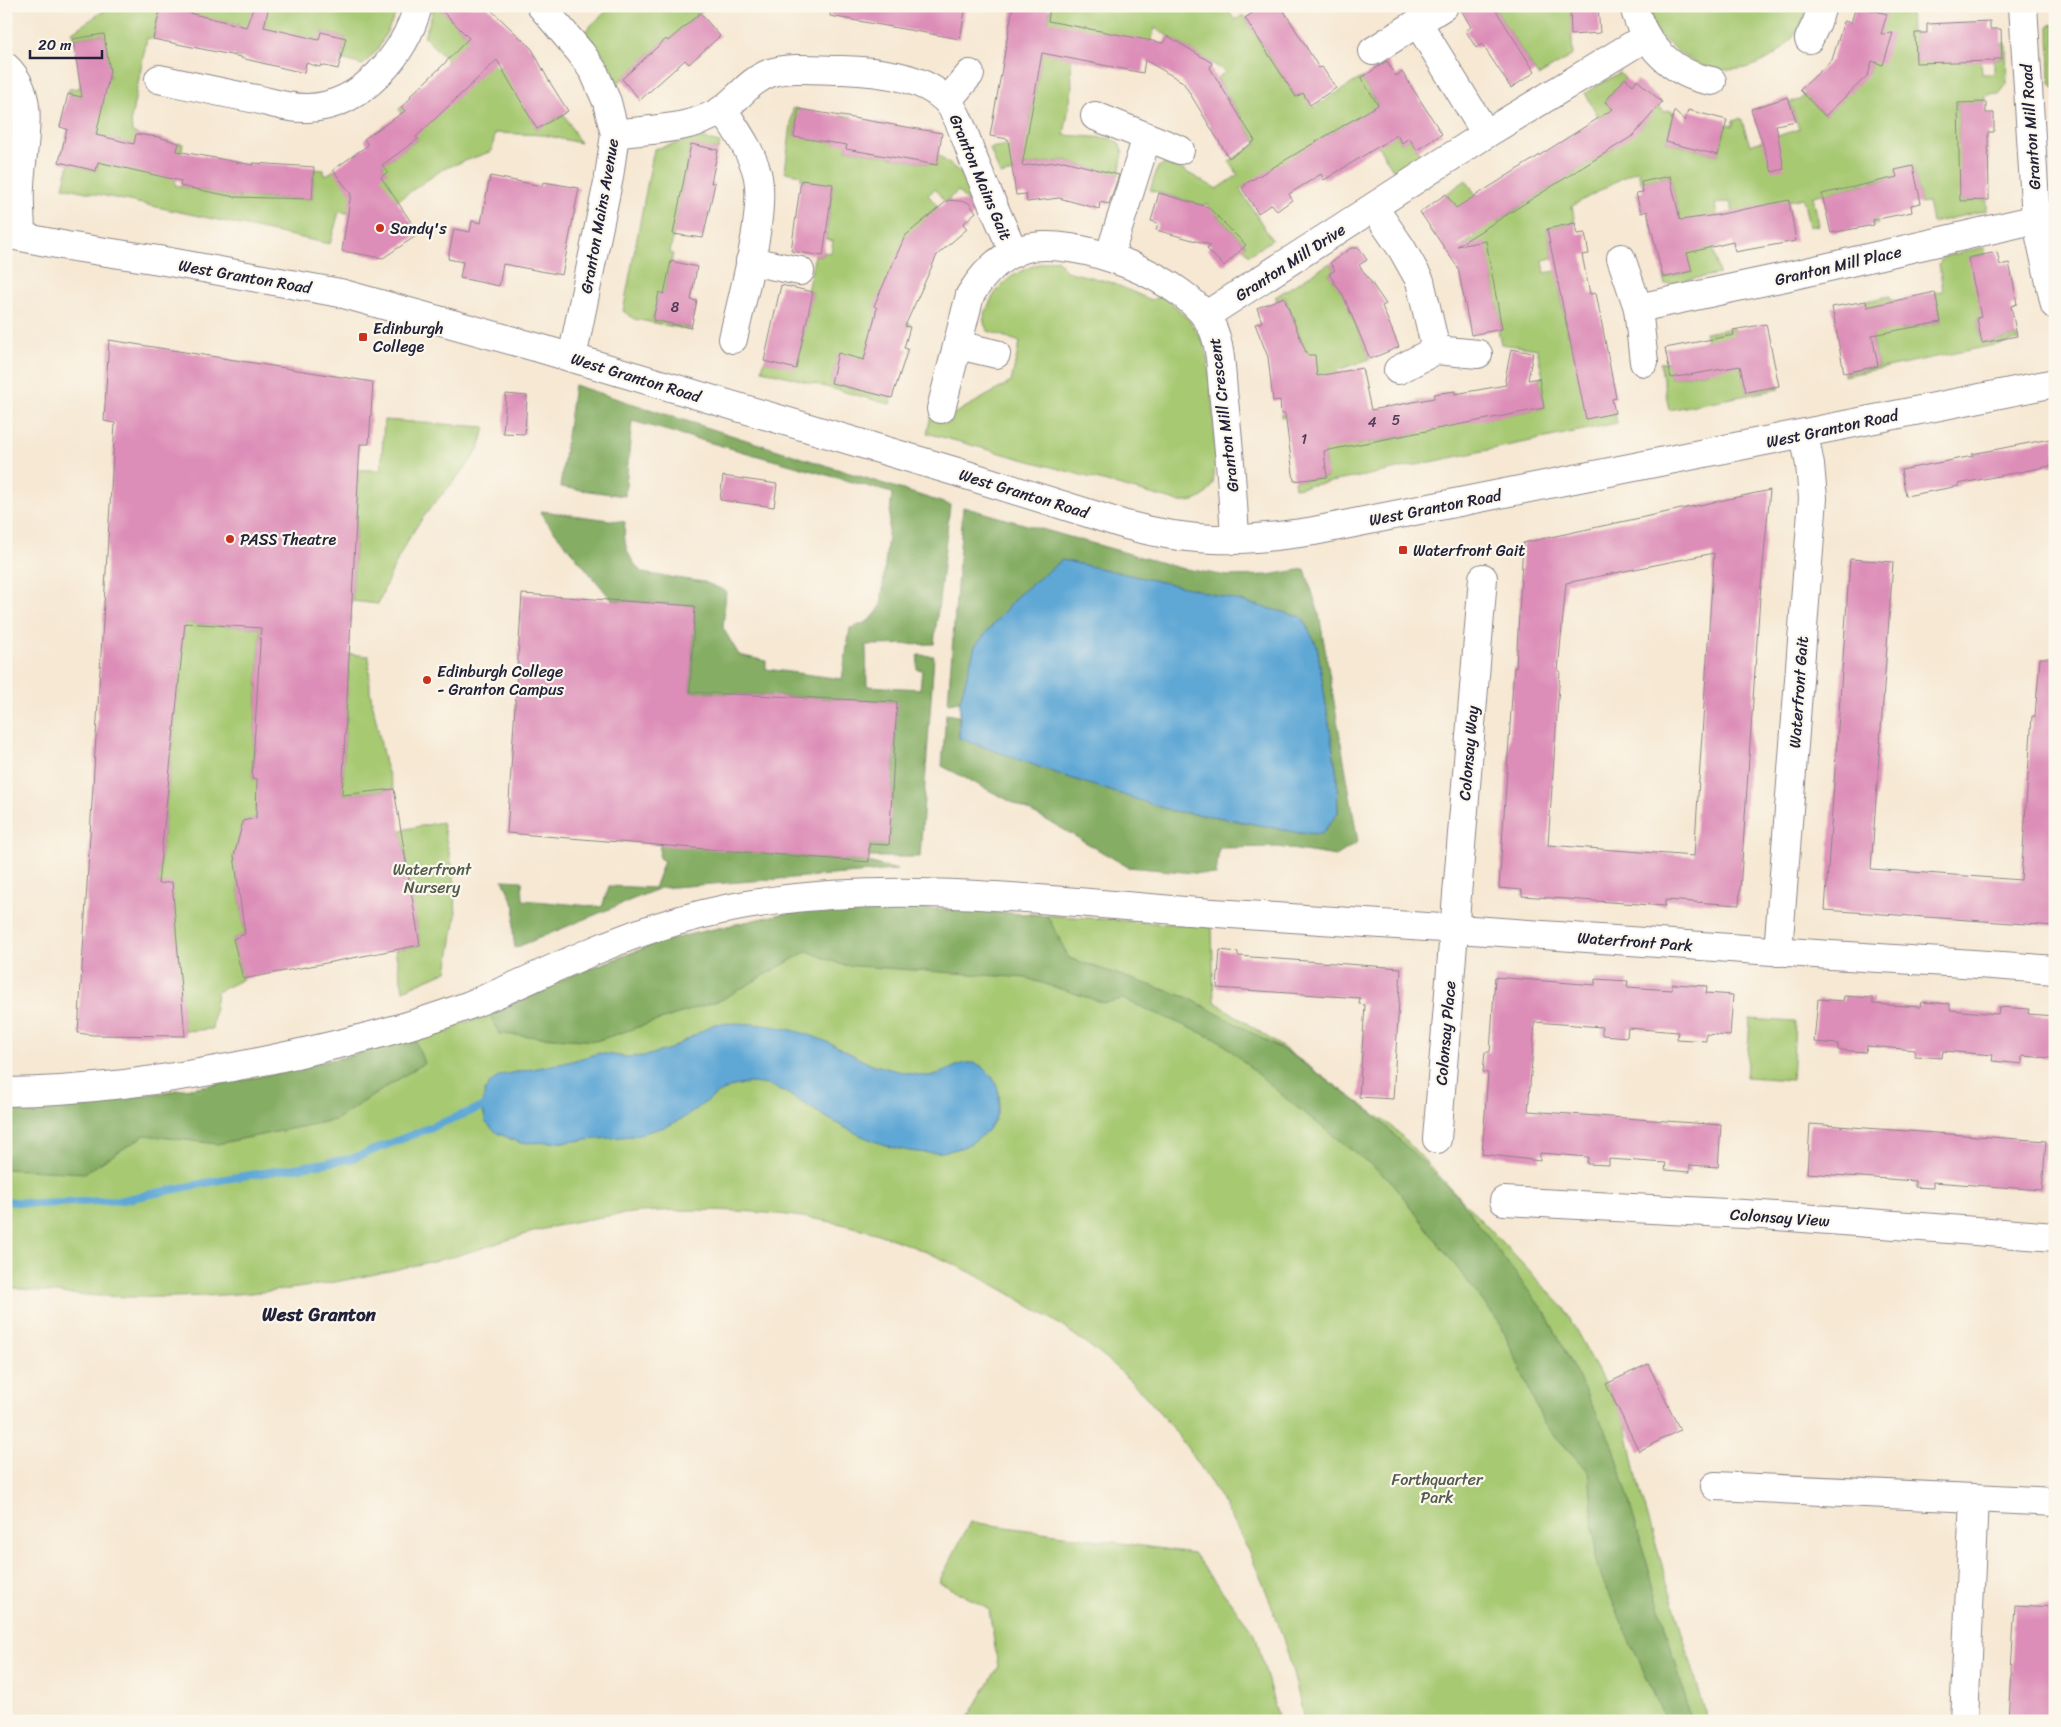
<svg xmlns="http://www.w3.org/2000/svg" width="2061" height="1727" viewBox="0 0 2061 1727" font-family="Sriracha,sans-serif">
	<style>
		.green { fill: #a7c972; stroke: #647656 }
		.forest { fill: #85ad64; stroke: #546850 }
		.water { fill: #5ea7d5; stroke: #406488 }
		.lines { fill: none; stroke-linecap: round; stroke-linejoin: round }
		.stream { stroke: #5ea7d5; stroke-width: 8 }
		.building { fill: #dd8eb8; fill-rule: evenodd }
		.minor-casing { stroke: #8c8587; stroke-width: 30 }
		.tertiary-casing { stroke: #8c8587; stroke-width: 30 }
		.minor { stroke: #fff; stroke-width: 28 }
		.tertiary { stroke: #fff; stroke-width: 28 }
		.poi-dot { fill: #c8321e; stroke: #fbf7ec; stroke-width: 2 }
		.labels { text-anchor: middle; stroke-width: 4.5; stroke-linejoin: round; paint-order: stroke }
		.number-label { font-size: 14px; fill: #513d5a }
		.street-label { font-size: 16px; fill: #22223b; stroke: #fbf7ec }
		.poi-label { font-size: 16px; fill: #22223b; stroke: #fbf7ec; text-anchor: start }
		.park-label { font-size: 16px; fill: #515c4e; stroke: #fbf7ec }
		.quarter-label { font-size: 19px; font-weight: bold; fill: #22223b; stroke: #fbf7ec }
	</style>
	<rect width="100%" height="100%" fill="#fbf7ec"/>
	<filter id="ink" filterUnits="userSpaceOnUse"><feTurbulence type="fractalNoise" baseFrequency=".02" numOctaves="2"/><feDisplacementMap in="SourceGraphic" scale="10" xChannelSelector="R" yChannelSelector="G"/><feConvolveMatrix kernelMatrix="1 2 1 2 8 2 1 2 1" color-interpolation-filters="sRGB"/></filter>
	<filter id="wash" filterUnits="userSpaceOnUse"><feTurbulence type="fractalNoise" baseFrequency=".0096" numOctaves="4" result="noise"/><feDisplacementMap in="SourceGraphic" scale="20" xChannelSelector="R" yChannelSelector="G"/><feGaussianBlur stdDeviation="1.12" result="paint"/><feColorMatrix in="noise" values="0 0 0 0 0 0 0 0 0 0 0 0 0 0 0 0 0 1.4 0 .05"/><feComposite in="paint" operator="in"/></filter>
	<g filter="url(#wash)">
		<rect width="100%" height="100%" fill="#f6e8d3"/>
		<g class="green">
			<polygon points="111,6 161,6 153,39 147,38 131,119 132,132 137,134 129,169 179,143 183,144 175,185 240,198 246,164 253,165 252,198 312,199 314,169 324,170 325,176 334,170 353,196 387,172 382,165 418,139 400,114 401,113 399,109 401,107 468,87 445,62 447,60 424,37 435,6 444,6 441,10 499,68 522,46 532,49 535,54 506,71 537,129 564,114 580,143 544,135 495,133 492,151 443,169 375,216 339,212 330,244 63,187 69,164 96,171 100,154 129,143 96,135 103,101 68,94 69,89 80,88 80,82 110,77 104,34 73,39 72,32"/>
			<polygon points="162,6 400,6 378,49 363,65 341,59 346,38 322,32 319,40 264,29 266,19 251,15 241,58 236,57 236,54 234,53 240,25 180,12 180,10"/>
			<polygon points="612,6 708,6 668,41 666,39 617,84 606,59 585,31"/>
			<polygon points="1051,6 1225,6 1235,20 1243,15 1296,97 1303,93 1313,108 1361,78 1402,143 1409,138 1420,154 1394,171 1359,116 1240,189 1272,240 1249,255 1243,248 1246,245 1206,204 1204,206 1150,190 1158,167 1165,164 1181,169 1217,189 1238,175 1229,161 1257,144 1217,78 1226,72 1155,28 1151,41 1074,40 1071,63 1072,89 1064,135 1108,138 1118,142 1123,152 1119,175 1068,162 1068,160 1013,167 1013,172 1000,175 990,148 1015,144 1028,131"/>
			<polygon points="1493,6 1570,6 1573,55 1538,76"/>
			<path d="M1646,6h162c-17,62 -89,85 -135,41 -5,-4 -11,-8 -14,-13 -6,-7 -9,-19 -13,-28z"/>
			<polygon points="1861,6 1910,6 1911,33 1915,33 1916,63 1981,60 1982,74 1994,74 1994,59 2002,59 2001,43 2006,43 2007,84 1999,94 1986,95 1986,102 1958,103 1959,144 1988,153 1989,160 1960,161 1961,201 1987,200 1987,210 1932,223 1928,202 1921,203 1913,166 1895,170 1897,177 1872,182 1878,212 1875,213 1878,224 1874,225 1866,184 1813,196 1819,225 1809,227 1803,198 1733,212 1730,202 1715,204 1717,215 1713,216 1719,246 1713,247 1719,274 1665,284 1663,278 1691,271 1682,232 1650,220 1679,214 1670,176 1641,182 1638,171 1633,172 1572,206 1575,223 1547,229 1553,258 1543,260 1545,273 1583,266 1588,282 1559,288 1568,334 1615,413 1617,423 1359,477 1295,488 1294,481 1327,477 1321,428 1342,415 1286,421 1286,417 1281,417 1281,414 1321,410 1306,364 1316,363 1315,356 1275,356 1303,345 1285,297 1277,300 1275,297 1330,263 1335,270 1329,274 1346,299 1371,282 1378,294 1348,307 1370,359 1337,370 1350,414 1356,445 1419,433 1414,402 1424,400 1430,430 1472,421 1466,392 1473,391 1479,420 1544,408 1539,378 1543,377 1537,349 1501,344 1498,330 1502,329 1488,254 1449,254 1475,237 1446,194 1466,180 1476,195 1478,194 1496,222 1615,147 1585,93 1619,73 1625,78 1605,102 1638,130 1658,106 1665,112 1667,110 1674,112 1666,142 1718,155 1726,124 1733,126 1733,121 1741,118 1750,145 1799,129 1790,102 1799,100 1805,95 1825,116 1868,74 1886,14"/>
			<polygon points="2055,24 2055,89 2050,83 2049,25"/>
			<polygon points="793,108 799,109 794,136 836,143 841,115 852,117 846,149 936,165 938,155 961,173 972,198 967,202 958,191 945,202 935,189 928,195 939,208 921,223 874,306 907,321 907,322 911,324 910,327 875,318 864,360 838,354 831,383 892,398 890,404 762,370 764,361 796,368 813,292 807,291 815,255 823,256 824,252 831,253 833,241 826,239 833,185 801,180 801,175 785,172"/>
			<polygon points="699,138 720,143 718,150 691,145 679,203 705,209 704,214 709,215 708,217 678,211 670,253 673,254 664,294 659,293 653,319 691,328 690,330 634,319 623,311 654,149"/>
			<polygon points="1984,247 1986,254 1969,258 2007,293 2015,293 1979,300 1982,317 1977,318 1982,343 2017,336 2018,340 1844,376 1844,373 1878,366 1866,301 1890,296 1891,301 1895,300 1901,330 1941,322 1935,292 1943,291 1939,264 1943,257"/>
			<path d="M1057,259l9,12 44,11 41,18 11,-4c18,12 33,29 42,49 7,17 15,126 8,141 -7,13 -19,17 -32,16l-253,-69 4,-17 12,4 68,-38 9,-40 -32,-11c-6,-8 -5,-14 -1,-22 12,-32 39,-43 70,-50z"/>
			<polygon points="1733,328 1746,392 1779,386 1779,389 1669,410 1660,363 1668,362 1671,378 1708,372 1703,341 1707,340 1705,333"/>
			<path d="M384,420l101,7c-2,7 -3,15 -7,22 -14,25 -36,43 -53,66 -21,27 -34,57 -47,89l-26,-3 7,-131h22z"/>
			<polygon points="185,623 261,628 252,779 295,782 256,805 256,818 243,821 234,856 245,934 233,939 243,979 217,992 212,1029 184,1031 172,883 158,884"/>
			<polygon points="349,654 369,656 370,691 385,764 394,789 342,795"/>
			<polygon points="442,822 454,874 456,916 447,971 403,990 395,950 420,945 401,830"/>
			<path d="M889,907l158,8 165,12 2,74 68,46 112,81 170,180 61,113 14,66 69,234h-404c-23,-119 -75,-231 -156,-322 -35,-39 -79,-70 -123,-96 -47,-29 -97,-53 -150,-70 -69,-22 -161,-26 -234,-21 -28,3 -57,7 -85,14 -38,9 -75,24 -113,33 -54,12 -107,25 -162,31 -91,10 -184,10 -275,-3v-182h54l92,-11 97,-15 113,-26 128,-38 80,-39 85,-32 37,-10 85,-19 44,-6z"/>
			<polygon points="1750,1019 1795,1022 1792,1080 1746,1077"/>
			<polygon points="970,1522 1193,1553 1255,1634 1279,1721 871,1721 876,1714 967,1720 998,1667 989,1609 939,1582"/>
		</g>
		<g class="forest">
			<path d="M574,385l376,120 -16,139 -68,1 1,41 53,3 2,-19 -5,-1 1,-14 16,1 -14,201h-51v-13h20l8,-142 -207,-10 5,-86 -83,-6 -68,-81 -3,-8 84,11c-2,23 2,34 17,51l62,9 22,9 -3,37 16,27 27,6v8l76,10 8,-51c15,-4 23,-8 31,-22l11,-113 -260,-72 -7,75 -65,-9z"/>
			<polygon points="963,507 1180,568 1227,576 1268,575 1305,569 1319,614 1358,842 1336,856 1278,847 1219,848 1216,875 1128,867 1054,824 942,766 946,714 959,716 959,738 1172,811 1218,817 1299,833 1322,834 1338,813 1337,776 1317,646 975,646 960,701 948,703"/>
			<polygon points="660,844 868,862 897,870 660,888 515,948 513,934 515,907 503,880 522,881 523,900 602,907 609,886 654,888 664,861 659,858"/>
			<polygon points="889,907 1047,915 1069,958 1189,998 1292,1055 1370,1111 1458,1197 1546,1314 1614,1448 1692,1721 1666,1721 1597,1567 1589,1472 1544,1424 1501,1325 1389,1179 1290,1102 1220,1041 1123,999 1105,1003 1026,978 842,965 807,951 721,1000 596,1041 499,1034 490,1015 570,976 655,944 692,934 777,915 821,909"/>
			<polygon points="414,1037 424,1063 335,1120 217,1144 145,1135 85,1173 6,1169 6,1105 60,1105 152,1094 249,1079 362,1053"/>
		</g>
		<g class="water">
			<polygon points="1062,560 1193,589 1302,617 1317,646 1337,776 1338,813 1322,834 1299,833 1218,817 1172,811 1061,775 959,738 960,701 975,646 1017,596"/>
			<path d="M735,1023c29,1 58,5 85,16 16,6 29,14 44,22 11,5 49,14 62,15 21,0 41,-25 60,-6 13,12 16,28 11,44 -5,16 -20,27 -34,33 -61,22 -128,-24 -178,-55l-14,-6 -10,-2 -11,-1 -16,3 -17,8 -30,22 -19,10 -35,10 -69,6 -44,1 -23,-10 -11,-10 -4,-16 3,-17 6,-8 10,-7 67,-13 31,-9 27,4 19,-1 25,-7 44,-25z"/>
		</g>
		<g class="lines">
			<polyline class="stream" points="6,1201 38,1204 122,1200 225,1179 351,1159 482,1107"/>
		</g>
		<g id="blocks">
			<g class="building">
				<polygon points="161,6 246,27 254,6 269,6 264,27 319,40 321,32 346,38 338,69 321,65 320,67 306,63 304,73 241,58 241,57 153,39"/>
				<polygon points="437,6 487,6 532,49 549,81 568,111 537,129 497,60 416,137 418,139 382,165 388,172 381,177 419,234 383,258 342,251 351,194 333,170 368,145 364,139 405,111 401,107 411,98 410,96 440,68 469,38"/>
				<polygon points="831,6 966,6 960,39 830,16"/>
				<polygon points="1013,6 1035,6 1050,9 1048,21 1163,43 1168,36 1212,63 1210,68 1255,141 1229,158 1183,82 1145,60 1143,73 1042,53 1022,166 1064,161 1119,175 1109,204 1100,202 1099,209 1059,198 1027,202 1026,194 1016,195 1008,139 990,136"/>
				<polygon points="1263,6 1281,6 1319,68 1322,67 1336,88 1310,105 1303,93 1296,97 1245,18"/>
				<polygon points="1459,6 1493,6 1535,72 1511,88 1482,44 1476,48 1466,31 1471,27"/>
				<polygon points="1570,6 1598,6 1600,33 1571,35"/>
				<polygon points="1856,6 1887,14 1881,34 1893,33 1883,65 1872,61 1868,75 1825,116 1800,90 1832,60 1844,21 1851,23"/>
				<polygon points="700,13 720,36 689,64 685,60 640,100 622,79 666,39 668,41"/>
				<polygon points="1990,21 1990,29 2001,29 2002,59 1994,59 1994,61 1916,63 1915,33 1927,33 1927,24"/>
				<polygon points="104,34 110,72 96,135 134,144 136,134 158,137 179,143 177,151 253,165 253,163 314,167 312,199 235,197 180,186 181,181 98,162 96,171 59,162 67,129 60,127 68,94 82,97 73,39"/>
				<polygon points="1387,61 1396,76 1402,72 1442,134 1417,150 1409,138 1402,143 1397,135 1324,180 1321,174 1289,194 1292,200 1277,211 1272,204 1258,213 1242,188 1246,185 1245,184 1378,105 1361,78"/>
				<polygon points="1625,78 1633,85 1637,80 1662,102 1634,135 1457,246 1486,241 1502,329 1471,335 1458,268 1420,212 1446,194 1456,208 1613,109 1605,102"/>
				<polygon points="1788,97 1796,121 1776,125 1784,169 1772,172 1751,109"/>
				<polygon points="1986,102 1986,113 1994,113 1994,132 1988,132 1989,200 1960,201 1958,103"/>
				<polygon points="799,109 942,133 937,165 846,149 847,145 794,137"/>
				<polygon points="1688,110 1727,120 1718,155 1666,142 1674,111 1685,121"/>
				<polygon points="691,144 718,150 711,183 715,183 703,238 673,234"/>
				<polygon points="1913,166 1921,203 1911,205 1912,212 1873,220 1874,225 1831,233 1822,194 1897,177 1895,170"/>
				<polygon points="490,176 542,186 543,182 579,188 562,275 503,264 499,286 460,278 463,262 448,259 454,229 470,232 472,221 481,223"/>
				<polygon points="1670,176 1680,220 1717,215 1789,200 1796,241 1735,252 1733,242 1687,253 1692,271 1663,278 1647,211 1641,213 1636,193 1643,192 1641,182"/>
				<polygon points="801,180 833,184 823,256 791,251"/>
				<polygon points="1159,193 1208,207 1246,245 1224,266 1207,249 1211,245 1156,230 1158,223 1151,221"/>
				<polygon points="948,200 968,202 976,212 963,224 967,229 937,255 905,326 910,327 904,348 908,349 892,398 831,383 838,353 864,360 877,308 874,306 905,236"/>
				<polygon points="1575,223 1577,234 1585,233 1589,254 1582,255 1590,294 1596,293 1616,398 1612,399 1615,413 1586,419 1547,229"/>
				<polygon points="1351,248 1359,248 1367,260 1359,265 1386,304 1382,306 1399,347 1370,359 1343,295 1329,274 1335,270 1330,263"/>
				<polygon points="1997,252 2000,265 2009,263 2013,281 2017,304 2011,306 2017,336 1982,343 1977,318 1981,317 1968,258"/>
				<polygon points="671,261 697,267 691,300 697,301 691,328 653,320 659,292 664,294"/>
				<polygon points="781,285 813,292 796,369 764,361"/>
				<polygon points="1935,292 1941,322 1872,335 1878,366 1844,373 1832,307 1866,301 1867,307"/>
				<polygon points="1284,297 1307,355 1315,355 1317,376 1362,368 1371,410 1434,398 1434,394 1455,391 1455,394 1506,385 1505,380 1511,349 1533,353 1528,380 1539,378 1544,408 1324,451 1327,477 1294,481 1285,414 1281,414 1280,400 1273,401 1268,357 1255,324 1262,322 1257,308"/>
				<polygon points="1766,324 1779,386 1746,392 1740,366 1671,378 1665,348 1734,335 1733,330"/>
				<polygon points="109,340 373,382 369,444 360,444 342,795 394,789 420,945 243,979 233,939 245,934 234,856 243,821 256,818 257,779 252,779 261,628 185,623 158,884 172,882 185,1036 93,1035 78,1033 115,423 104,421"/>
				<polygon points="506,394 527,396 525,434 503,433"/>
				<polygon points="2055,438 2055,465 1958,484 1959,486 1906,496 1901,470 1973,456 1972,454"/>
				<polygon points="723,476 777,484 774,507 720,500"/>
				<path d="M1770,490l-10,107 -21,308 -74,-5v6l-55,-4 -88,-6v-6l-23,-2 15,-221 2,1 7,-125zM1714,553l-20,303 -146,-11 12,-174h-2l8,-88z"/>
				<polygon points="1850,559 1893,562 1871,869 2021,880 2032,716 2035,716 2040,658 2055,658 2055,926 1825,910"/>
				<polygon points="522,594 695,606 690,692 897,702 889,845 869,844 869,862 507,833"/>
				<polygon points="1220,950 1238,952 1238,956 1401,968 1393,1099 1359,1097 1365,1005 1359,1004 1360,998 1217,988"/>
				<polygon points="1495,977 1595,985 1595,979 1628,981 1627,987 1672,990 1672,984 1689,985 1707,986 1706,993 1733,995 1730,1036 1706,1034 1706,1041 1677,1039 1678,1032 1628,1028 1627,1037 1602,1035 1602,1027 1535,1022 1528,1111 1721,1125 1718,1167 1690,1165 1690,1172 1665,1170 1666,1163 1609,1159 1609,1165 1587,1164 1588,1157 1540,1153 1540,1161 1482,1154 1488,1073 1483,1072 1485,1052 1490,1052"/>
				<polygon points="1844,996 1873,998 1873,1004 1920,1007 1921,1002 1950,1004 1950,1010 1998,1014 1999,1007 2029,1009 2028,1014 2055,1016 2052,1058 2022,1056 2022,1064 1992,1061 1993,1055 1943,1051 1942,1058 1915,1056 1915,1050 1867,1046 1866,1052 1838,1050 1838,1044 1814,1042 1818,999 1843,1001"/>
				<polygon points="1810,1124 2046,1141 2042,1190 1933,1182 1933,1188 1915,1187 1915,1181 1807,1173"/>
				<polygon points="1648,1364 1680,1430 1639,1451 1606,1384"/>
				<polygon points="2015,1605 2055,1607 2055,1677 2052,1721 2008,1721"/>
			</g>
		</g>
	</g>
	<g filter="url(#ink)">
		<use href="#blocks" fill-opacity="0" stroke="#8c8587" stroke-width="1"/>
		<g class="lines">
			<defs>
				<g id="minor">
					<polyline points="541,6 581,53 594,72 607,102 615,134 609,177 572,358"/>
					<path d="M1634,6c9,38 39,69 78,75"/>
					<polyline points="2023,6 2036,219 2055,305"/>
					<polyline points="1418,23 1486,134"/>
					<polyline points="1809,39 1817,22 1822,6"/>
					<polyline points="1373,51 1444,6"/>
					<path d="M6,67c33,31 15,80 14,119 -1,17 1,34 1,51"/>
					<path d="M159,79c33,7 65,14 97,20 17,4 35,10 52,9 54,-2 97,-54 110,-102"/>
					<polyline points="947,101 970,74"/>
					<path d="M723,109c12,20 28,41 34,64 10,39 -15,124 -24,166"/>
					<polyline points="1095,116 1180,150"/>
					<path d="M615,134c35,-5 77,-4 107,-24 17,-12 27,-29 48,-37 21,-7 49,-3 72,-3 32,1 79,5 104,30 12,12 21,42 27,58 13,32 27,63 41,95"/>
					<polyline points="1374,208 1402,249 1420,281 1436,350"/>
					<polyline points="1109,257 1147,137"/>
					<polyline points="1621,258 1638,308 1644,362"/>
					<polyline points="750,261 800,271"/>
					<polyline points="1638,308 1785,277 2055,215"/>
					<polyline points="1205,316 1486,134 1646,37"/>
					<polyline points="958,345 996,354"/>
					<polyline points="1398,370 1436,350 1478,354"/>
					<path d="M941,409l29,-114c13,-21 29,-39 53,-46 51,-15 168,30 190,80 9,22 8,48 11,71 5,47 9,93 11,140"/>
					<polyline points="1778,952 1813,498 1810,465 1804,434"/>
					<path d="M6,1092c98,-1 195,-17 290,-38 57,-13 116,-27 171,-48 42,-16 83,-37 124,-54 57,-25 120,-43 181,-51 152,-21 306,4 459,13 181,11 361,25 542,37 94,7 188,11 282,19"/>
					<polyline points="1437,1139 1483,578"/>
					<polyline points="1504,1201 1762,1215 2055,1237"/>
					<polyline points="1715,1486 1974,1498"/>
					<polyline points="1964,1721 1974,1498 2055,1502"/>
				</g>
				<path id="tertiary" d="M6,234l61,12 92,14 181,33 199,55 418,124 169,53c70,19 117,17 188,6l741,-148"/>
			</defs>
			<use href="#minor" class="minor-casing"/>
			<use href="#tertiary" class="tertiary-casing"/>
			<use href="#minor" class="minor"/>
			<use href="#tertiary" class="tertiary"/>
		</g>
	</g>
	<g class="poi-dot">
		<circle cx="380" cy="228" r="5"/>
		<rect x="358" y="332" width="10" height="10" rx="2.5"/>
		<circle cx="230" cy="539" r="5"/>
		<rect x="1398" y="545" width="10" height="10" rx="2.5"/>
		<circle cx="427" cy="680" r="5"/>
	</g>
	<g class="labels">
		<g class="number-label">
			<text x="675" y="312">8</text>
			<text x="1396" y="425">5</text>
			<text x="1372" y="427">4</text>
			<text x="1304" y="444">1</text>
		</g>
		<g class="street-label">
			<text transform="translate(2030 127) rotate(-94)" y="6">Granton Mill Road</text>
			<text transform="translate(981 177) rotate(67)" y="6">Granton Mains Gait</text>
			<text transform="translate(599 216) rotate(-80)" y="6">Granton Mains Avenue</text>
			<text transform="translate(1290 262) rotate(-33)" y="6">Granton Mill Drive</text>
			<text transform="translate(1838 265) rotate(-13)" y="6">Granton Mill Place</text>
			<text transform="translate(245 276) rotate(10)" y="6">West Granton Road</text>
			<text transform="translate(636 377) rotate(17)" y="6">West Granton Road</text>
			<text transform="translate(1223 415) rotate(-97)" y="6">Granton Mill Crescent</text>
			<text transform="translate(1832 428) rotate(-12)" y="6">West Granton Road</text>
			<text transform="translate(1024 493) rotate(17)" y="6">West Granton Road</text>
			<text transform="translate(1435 507) rotate(-11)" y="6">West Granton Road</text>
			<text transform="translate(1798 692) rotate(-86)" y="6">Waterfront Gait</text>
			<text transform="translate(1468 753) rotate(-85)" y="6">Colonsay Way</text>
			<text transform="translate(1635 941) rotate(4)" y="6">Waterfront Park</text>
			<text transform="translate(1445 1033) rotate(-85)" y="6">Colonsay Place</text>
			<text transform="translate(1780 1217) rotate(4)" y="6">Colonsay View</text>
		</g>
		<g class="poi-label">
			<text x="390" y="234">Sandy's</text>
			<text x="373" y="334">Edinburgh<tspan x="373" dy="18">College</tspan></text>
			<text x="240" y="545">PASS Theatre</text>
			<text x="1413" y="556">Waterfront Gait</text>
			<text x="437" y="677">Edinburgh College<tspan x="437" dy="18">- Granton Campus</tspan></text>
		</g>
		<g class="park-label">
			<text x="432" y="875">Waterfront<tspan x="432" dy="18">Nursery</tspan></text>
			<text x="1437" y="1485">Forthquarter<tspan x="1437" dy="18">Park</tspan></text>
		</g>
		<g class="quarter-label">
			<text x="319" y="1321">West Granton</text>
		</g>
	</g>
	<rect width="2061" height="1727" fill="none" stroke="#fbf7ec" stroke-width="25"/>
	<path d="M30 50v8h72v-8" fill="none" stroke="#22223b" stroke-width="2.5"/>
	<text x="38" y="50" font-size="15" fill="#22223b" stroke="#fbf7ec" stroke-width="4" paint-order="stroke">20 m</text>
</svg>
